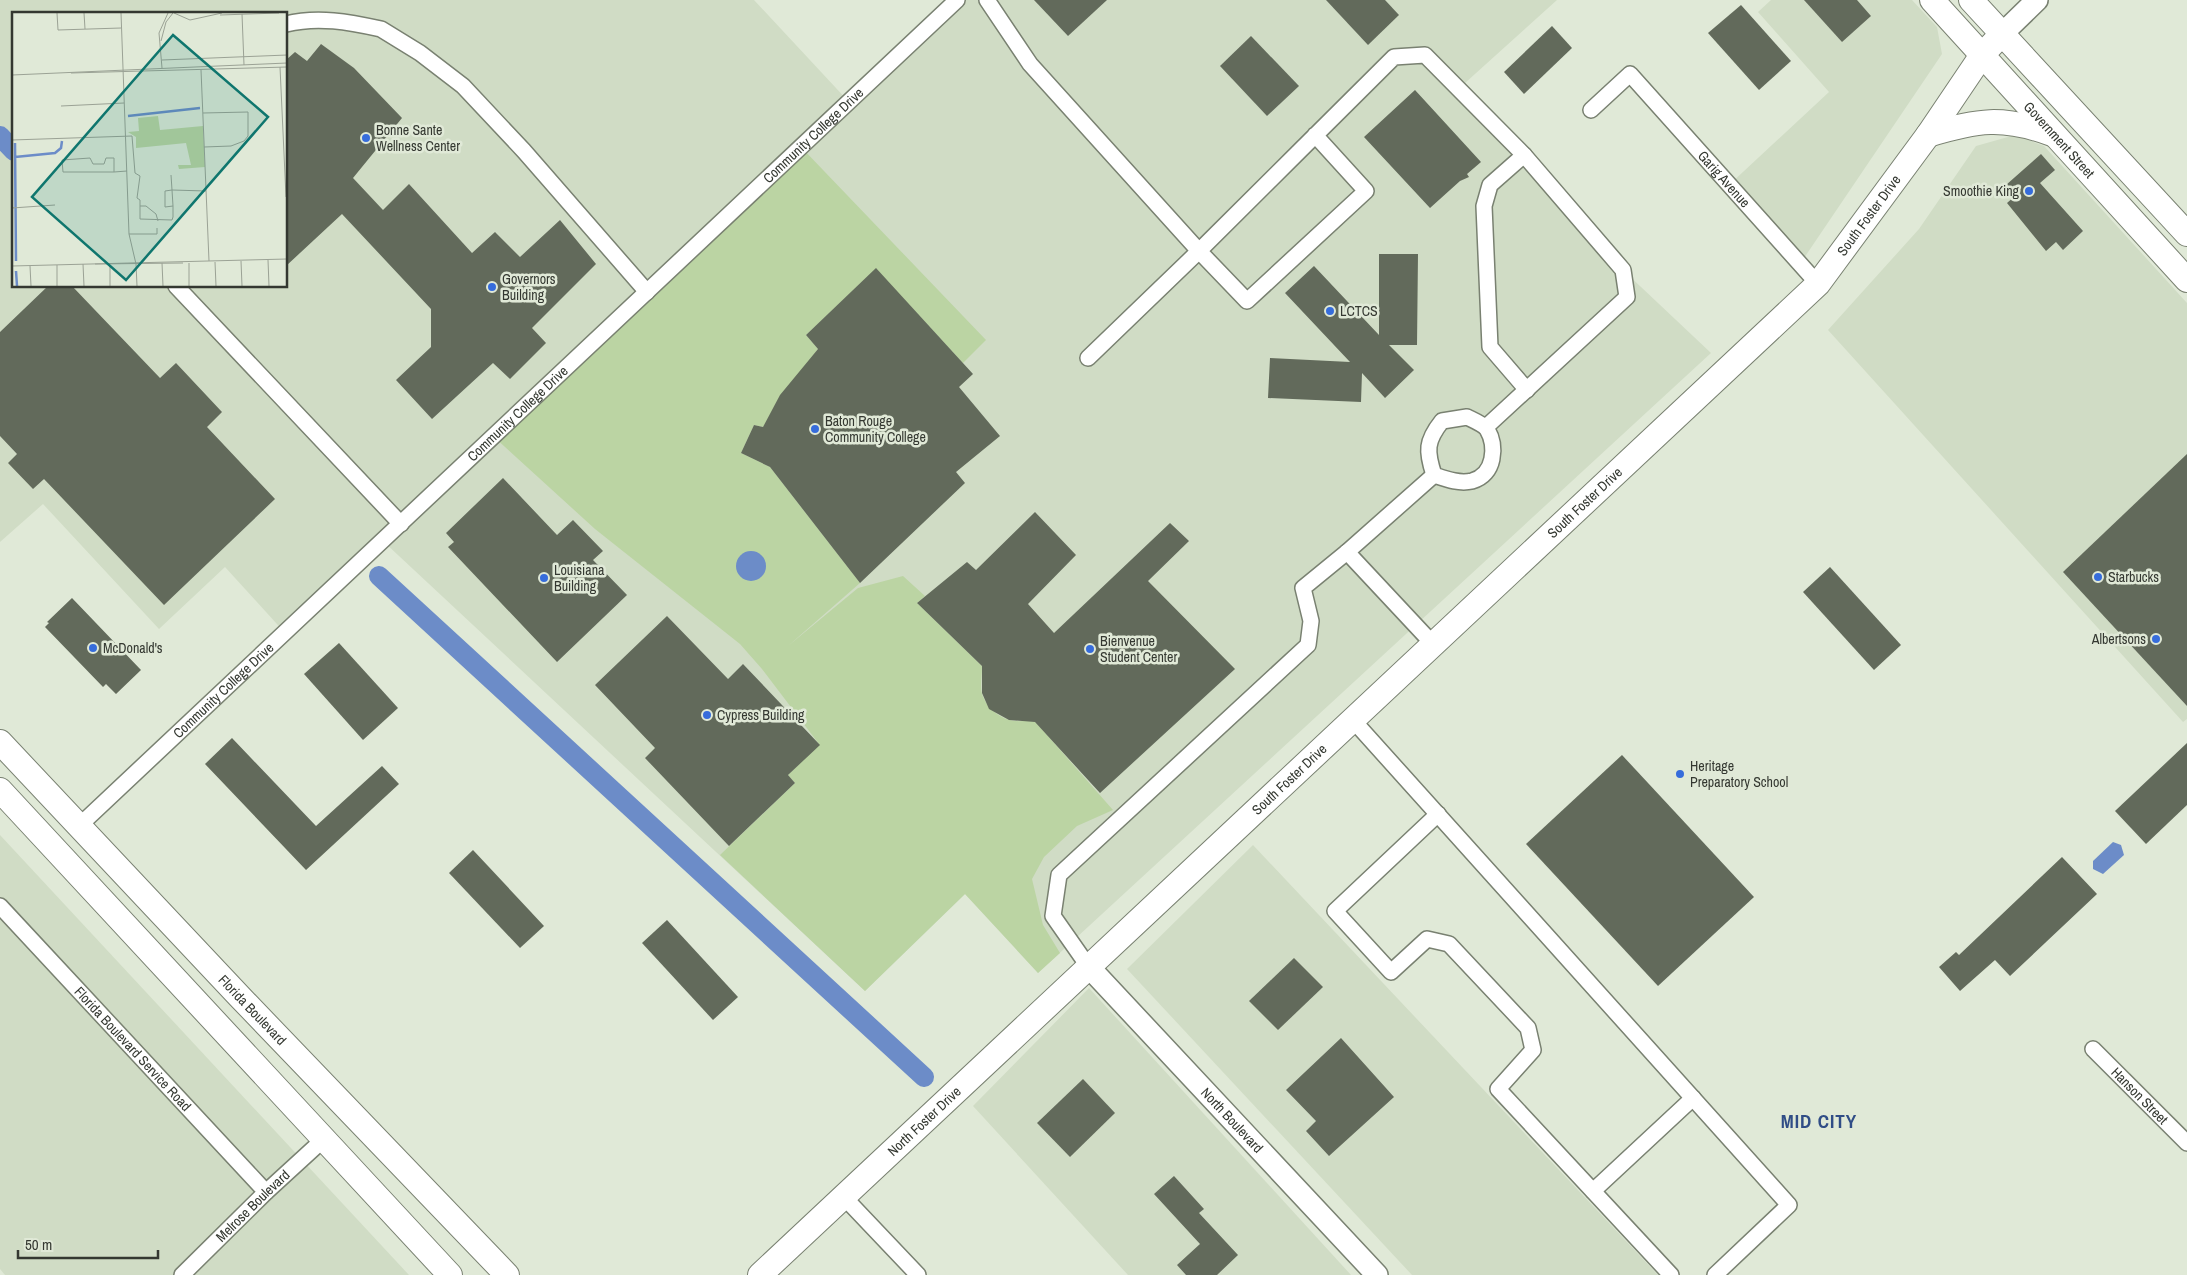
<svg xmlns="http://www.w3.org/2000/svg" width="2187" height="1275" viewBox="0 0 2187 1275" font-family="'Archivo Narrow',sans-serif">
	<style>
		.built { fill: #d0dcc5; fill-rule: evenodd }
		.green { fill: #bbd4a3 }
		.water { fill: #6c8cc8 }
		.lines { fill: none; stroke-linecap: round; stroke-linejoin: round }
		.canal { stroke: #6c8cc8; stroke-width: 20 }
		.building { fill: #626a5b }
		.street-casing { stroke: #798171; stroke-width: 18 }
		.secondary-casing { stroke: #798171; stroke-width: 24 }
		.primary-casing { stroke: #798171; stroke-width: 26 }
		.street { stroke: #fff; stroke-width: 15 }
		.secondary { stroke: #fff; stroke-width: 21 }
		.primary { stroke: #fff; stroke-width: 24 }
		.poi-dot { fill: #366cdb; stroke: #e0e9d7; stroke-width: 2 }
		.labels { text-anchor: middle; stroke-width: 5; stroke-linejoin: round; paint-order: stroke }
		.poi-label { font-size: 14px; fill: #343831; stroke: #e0e9d7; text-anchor: start }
		.street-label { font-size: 14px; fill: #343831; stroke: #e0e9d7 }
		.district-label { font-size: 19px; font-weight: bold; letter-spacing: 1px; fill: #304d86; stroke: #e0e9d7 }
		.inset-river { fill: none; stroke: #6c8cc8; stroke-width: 2.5 }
		.inset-road { fill: none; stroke: #9ba295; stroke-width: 1 }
		.view { fill: #0f766e; fill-opacity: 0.15; stroke: #0f766e; stroke-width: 2.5 }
		.inset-edge { fill: none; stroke: #343831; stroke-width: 2.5 }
	</style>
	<rect width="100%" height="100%" fill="#e0e9d7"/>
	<g class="built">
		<path d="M0,0h754l95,102 108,-102h600l-92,83 158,187 88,83 -673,620 -73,-79 -100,97 -481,-449 -98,92 -61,-67 -66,62 -116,-125 -43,38zM14,14h272v272h-272z"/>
		<polygon points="1771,0 1912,0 1937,27 1942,54 1800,264 1729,185 1829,92 1758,12"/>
		<polygon points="2015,135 2044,146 2187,303 2187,719 2183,722 1828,330 1919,229 1976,146"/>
		<polygon points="0,835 409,1275 5,1275 0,1269"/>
		<polygon points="1253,845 1658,1275 1412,1275 1127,969"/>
		<polygon points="1089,988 1351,1275 1128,1275 973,1106"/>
	</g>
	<path class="green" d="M801,147l185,193 -23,23 -87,-94 -70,66 12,14 -55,78 -9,-2 -13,28 29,14 90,116 -72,63 70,-58 45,-12 22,20 -8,7 65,63c0,9 -2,20 0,28 6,19 30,34 50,24l81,92 -36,16 -33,31 -12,22 11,46 17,28 -22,20 -73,-79 -100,97 -145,-136 75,-72 -7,-8 31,-31 -57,-75 -22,-25 -145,-115 -101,-92z"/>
	<g class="water">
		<circle cx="751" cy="566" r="15"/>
		<polygon points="2113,842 2121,845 2124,855 2103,874 2093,869 2093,861"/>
	</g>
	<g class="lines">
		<g class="canal">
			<polyline points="0,136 14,151"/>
			<polyline points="379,576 924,1077"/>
		</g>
	</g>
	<g class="building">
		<polygon points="1034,0 1107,0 1068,36"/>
		<polygon points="1326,0 1385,0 1399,15 1368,45"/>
		<polygon points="1804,0 1857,0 1871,16 1842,42"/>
		<polygon points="1741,5 1791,61 1759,90 1708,33"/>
		<polygon points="1552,26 1572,48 1524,94 1504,72"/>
		<polygon points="1251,36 1299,86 1267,116 1220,66"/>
		<polygon points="321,44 354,68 402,118 353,178 383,210 409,184 472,253 495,232 520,257 560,220 596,264 532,328 546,343 510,379 493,363 432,419 396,380 431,347 431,309 342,214 286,266 286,60 295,52 307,61"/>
		<polygon points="1415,90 1481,162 1467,174 1469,177 1460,181 1430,208 1364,137"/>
		<polygon points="2041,154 2055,170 2040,183 2083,231 2063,250 2056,242 2046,251 2007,203 2015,196 2006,185"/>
		<polygon points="1379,254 1418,254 1417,345 1389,345 1414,370 1385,398 1362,373 1361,402 1268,398 1270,358 1350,362 1285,293 1314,266 1379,335"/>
		<polygon points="876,268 973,374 959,387 1000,436 956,472 965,483 860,583 770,467 741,453 754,425 763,427 780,395 818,349 806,335"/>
		<polygon points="48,286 72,286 160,378 176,363 222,412 207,427 275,499 164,605 44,479 33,489 8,463 17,454 0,436 0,332"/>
		<polygon points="2187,454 2187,706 2063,572"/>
		<polygon points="503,478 557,535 573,520 603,551 593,560 627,595 557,662 448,547 454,542 446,533"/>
		<polygon points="1035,512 1076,555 1028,604 1054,633 1170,523 1189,541 1148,581 1235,669 1100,793 1035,722 1009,720 989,709 982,693 982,666 917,603 967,562 976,570"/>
		<polygon points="1830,567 1901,645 1874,670 1803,592"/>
		<polygon points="72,598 141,670 116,694 106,684 103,687 45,627 49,623 47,622"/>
		<polygon points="667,616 728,679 743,664 820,745 788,775 795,783 729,846 645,758 655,748 595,685"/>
		<polygon points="339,643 398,708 363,740 304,674"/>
		<polygon points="232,738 316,826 382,766 399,784 306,870 205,764"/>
		<polygon points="2187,743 2187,805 2146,844 2115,811"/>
		<polygon points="1622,755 1754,897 1658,986 1526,844"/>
		<polygon points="473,850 544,926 520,948 449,873"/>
		<polygon points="2062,857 2097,894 2010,976 1995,960 1960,991 1939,967 1956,952 1959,955"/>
		<polygon points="667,920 738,997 713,1020 642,943"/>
		<polygon points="1294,958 1323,987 1278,1030 1249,1001"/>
		<polygon points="1341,1038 1394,1097 1329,1156 1306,1131 1316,1121 1286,1090"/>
		<polygon points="1083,1079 1115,1113 1070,1157 1037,1123"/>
		<polygon points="1174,1176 1204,1209 1199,1213 1238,1255 1217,1275 1186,1275 1177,1265 1200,1244 1154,1194"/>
	</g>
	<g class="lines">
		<defs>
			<g id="street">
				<polyline points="987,0 1030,64 1199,251 1088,358"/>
				<path d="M286,24c32,-8 63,-2 95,5l39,24 43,33 61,65 123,141"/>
				<path id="s1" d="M1591,110l39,-36 188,210"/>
				<path d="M1315,135l51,56 -119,110 -48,-50c65,-65 130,-129 195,-194l31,-2 99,100 99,115 4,27 -141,130"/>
				<polyline points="1524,155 1490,185 1484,206 1490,347 1527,390"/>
				<polyline points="176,286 401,524"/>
				<path d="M1467,417c6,3 16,7 20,12 10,17 8,46 -15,52 -13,3 -26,-2 -38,-6 -8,-24 -8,-34 8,-54z"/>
				<polyline points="1347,552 1433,644"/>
				<polyline points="1352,719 1789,1205 1715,1275"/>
				<polyline points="1438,814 1335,911 1391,972 1427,939 1449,944 1528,1028 1533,1050 1498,1089 1671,1275"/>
				<path id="s2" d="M79,826l878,-826"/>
				<path id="s3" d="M0,906l266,286"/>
				<polyline points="1088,966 1053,916 1059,875 1308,645 1311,621 1303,588 1347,552 1434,475"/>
				<path id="s4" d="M2093,1049l94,94"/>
				<polyline points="1593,1191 1693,1098"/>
				<polyline points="843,1196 918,1275"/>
				<path id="s5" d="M182,1275l84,-83 59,-54"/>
			</g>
			<g id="secondary">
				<polyline points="2002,34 2037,0"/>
				<path id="s6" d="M1088,966l289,309"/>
			</g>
			<g id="primary">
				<path id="s7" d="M1932,0l255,280"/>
				<polyline points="1971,0 2187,234"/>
				<path d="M1928,135c49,-15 75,-19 124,-1"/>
				<path id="s8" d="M0,742l239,254 268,279"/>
				<polyline points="0,790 450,1275"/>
				<path id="s9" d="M760,1275l1058,-991 110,-149 54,-80 20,-21"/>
			</g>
		</defs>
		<use href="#street" class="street-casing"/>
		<use href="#secondary" class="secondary-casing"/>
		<use href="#primary" class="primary-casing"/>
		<use href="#street" class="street"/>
		<use href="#secondary" class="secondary"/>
		<use href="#primary" class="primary"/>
	</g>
	<g class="poi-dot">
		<circle cx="366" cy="138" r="5"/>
		<circle cx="2029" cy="191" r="5"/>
		<circle cx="492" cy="287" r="5"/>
		<circle cx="1330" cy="311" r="5"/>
		<circle cx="815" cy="429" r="5"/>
		<circle cx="2098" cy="577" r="5"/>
		<circle cx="544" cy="578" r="5"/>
		<circle cx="2156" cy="639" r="5"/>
		<circle cx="93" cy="648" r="5"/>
		<circle cx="1090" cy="649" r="5"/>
		<circle cx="707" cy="715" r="5"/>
		<circle cx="1680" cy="774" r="5"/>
	</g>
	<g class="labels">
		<g class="poi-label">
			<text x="376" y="135">Bonne Sante<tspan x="376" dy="16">Wellness Center</tspan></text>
			<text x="2019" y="196" text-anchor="end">Smoothie King</text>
			<text x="502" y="284">Governors<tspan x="502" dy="16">Building</tspan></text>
			<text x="1340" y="316">LCTCS</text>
			<text x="825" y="426">Baton Rouge<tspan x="825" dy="16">Community College</tspan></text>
			<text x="554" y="575">Louisiana<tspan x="554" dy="16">Building</tspan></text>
			<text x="2108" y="582">Starbucks</text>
			<text x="2146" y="644" text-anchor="end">Albertsons</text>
			<text x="1100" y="646">Bienvenue<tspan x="1100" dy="16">Student Center</tspan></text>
			<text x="103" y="653">McDonald's</text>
			<text x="717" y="720">Cypress Building</text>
			<text x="1690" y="771">Heritage<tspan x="1690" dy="16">Preparatory School</tspan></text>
		</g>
		<g class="street-label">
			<text dy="5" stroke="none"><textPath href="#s2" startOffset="1008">Community College Drive</textPath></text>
			<text dy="5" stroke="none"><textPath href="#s7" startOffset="189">Government Street</textPath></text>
			<text dy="5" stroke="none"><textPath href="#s1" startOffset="194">Garig Avenue</textPath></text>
			<text dy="5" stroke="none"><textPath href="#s9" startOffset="1535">South Foster Drive</textPath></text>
			<text dy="5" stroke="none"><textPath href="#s2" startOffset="602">Community College Drive</textPath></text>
			<text dy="5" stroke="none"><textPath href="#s9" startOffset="1130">South Foster Drive</textPath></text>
			<text dy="5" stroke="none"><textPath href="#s2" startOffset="198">Community College Drive</textPath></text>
			<text dy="5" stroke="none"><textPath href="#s9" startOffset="725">South Foster Drive</textPath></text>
			<text dy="5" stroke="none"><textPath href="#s8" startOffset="368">Florida Boulevard</textPath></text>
			<text dy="5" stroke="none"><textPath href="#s3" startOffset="195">Florida Boulevard Service Road</textPath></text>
			<text dy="5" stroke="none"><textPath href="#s4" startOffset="66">Hanson Street</textPath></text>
			<text dy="5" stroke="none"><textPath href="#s9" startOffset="225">North Foster Drive</textPath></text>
			<text dy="5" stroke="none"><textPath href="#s6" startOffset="211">North Boulevard</textPath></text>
			<text dy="5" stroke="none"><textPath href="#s5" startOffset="99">Melrose Boulevard</textPath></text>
		</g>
		<g class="district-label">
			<text x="1819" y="1128">MID CITY</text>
		</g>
	</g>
	<g transform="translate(12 12)">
		<rect width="275" height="275" fill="#e0e9d7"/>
		<path d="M146,104l2,14 43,-4 2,41 -26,2 -1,-4h13l-5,-22 -50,5v-11l-8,-5 11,-1 -1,-13z" fill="#bbd4a3"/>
		<path class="inset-river" d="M116,104l72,-8M3,131l1,118M3,145l40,-4 6,-5 1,-7M4,259l1,15"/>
		<path class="inset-road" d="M45,1l1,17 63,-2M72,1l1,16M109,1l8,221 7,30M162,1l16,7 32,-7M230,2l2,51M208,3l59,-2M149,29l5,-19 7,-9M150,48l125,-5M268,55l6,130M150,56l-3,-35 9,-20M189,58l8,191M59,61l216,-6M0,63l275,-12M49,94l63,-3M191,101l45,-1v24l-4,5 -13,5 -27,1M0,128l120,-4 3,37 5,3 -3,22 3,2v19l32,1 1,-3v-11l-1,-16 -7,1v16l8,-1M102,160v-14h-8l-2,6h-11l-3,-6 -28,2 1,12h51l13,-1M159,163l1,15 34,1M128,194h6l10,8 2,7M0,196l43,-3M117,222h28v-6M256,248l1,26M229,249l1,25M203,250l1,24M150,251l1,23M177,251v23M71,252l1,22M83,252l88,-1M124,252l1,22M45,253v21M98,253v21M0,254l275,-7M18,254l1,20"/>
		<path class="view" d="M161,23l95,82 -142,163 -94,-83z"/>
		<rect width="275" height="275" class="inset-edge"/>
	</g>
	<path d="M18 1250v8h140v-8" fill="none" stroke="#343831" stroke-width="2.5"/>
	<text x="25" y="1250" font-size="15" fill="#343831" stroke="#e0e9d7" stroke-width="4" paint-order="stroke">50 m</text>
</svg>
